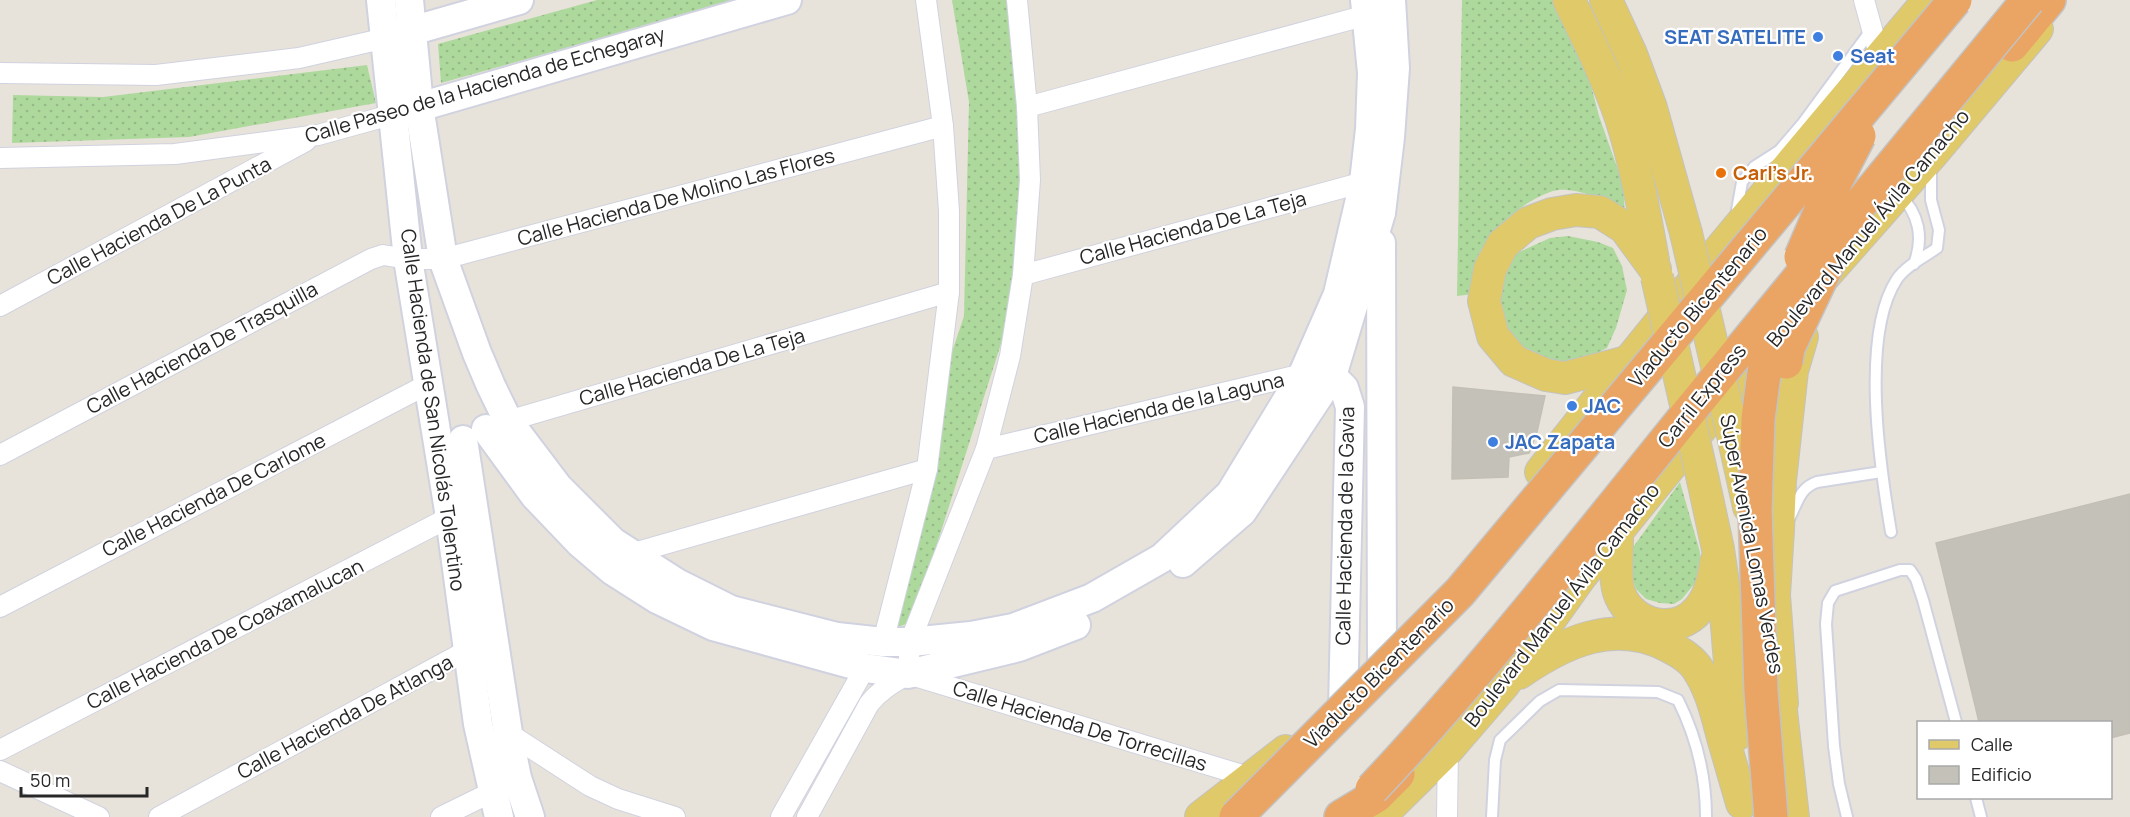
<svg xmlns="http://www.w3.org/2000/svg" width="2130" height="817" viewBox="0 0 2130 817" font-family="Manrope,sans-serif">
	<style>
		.grass { fill: url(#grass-dots) }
		.building { fill: #c4c1b9; stroke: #c3bfb5; stroke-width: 1.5 }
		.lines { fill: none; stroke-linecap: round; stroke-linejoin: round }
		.service-casing { stroke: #d0d2df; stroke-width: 14 }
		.minor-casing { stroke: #d0d2df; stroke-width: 22 }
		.secondary-casing { stroke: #d0d2df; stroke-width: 32 }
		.primary-casing { stroke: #c3c3c3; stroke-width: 34 }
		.motorway-casing { stroke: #c3c3c3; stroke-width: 36 }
		.service { stroke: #fff; stroke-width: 10 }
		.minor { stroke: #fff; stroke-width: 20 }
		.secondary { stroke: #fff; stroke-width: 28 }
		.primary { stroke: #dfc969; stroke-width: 32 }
		.motorway { stroke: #eaa464; stroke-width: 33 }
		.primary-bridge-casing { stroke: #c3c3c3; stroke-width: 34; stroke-linecap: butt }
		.motorway-bridge-casing { stroke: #c3c3c3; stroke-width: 36; stroke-linecap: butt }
		.primary-bridge { stroke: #dfc969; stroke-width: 32 }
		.motorway-bridge { stroke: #eaa464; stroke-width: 33 }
		.shop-dot { fill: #3f7fe0; stroke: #fff; stroke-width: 2 }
		.food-dot { fill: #e8710a; stroke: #fff; stroke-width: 2 }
		.labels { text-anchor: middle; stroke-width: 4.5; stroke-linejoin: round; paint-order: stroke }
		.shop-label { font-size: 20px; font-weight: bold; fill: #366cbe; stroke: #fff; text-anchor: start }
		.street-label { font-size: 20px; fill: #272727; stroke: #fff }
		.food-label { font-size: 20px; font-weight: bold; fill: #c56008; stroke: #fff; text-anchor: start }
	</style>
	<defs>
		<pattern id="grass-dots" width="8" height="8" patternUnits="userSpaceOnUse" patternTransform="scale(1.5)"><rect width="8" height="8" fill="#aed99d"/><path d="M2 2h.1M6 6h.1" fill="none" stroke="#96ba87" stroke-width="1.8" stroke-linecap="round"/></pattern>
	</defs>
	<rect width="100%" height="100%" fill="#e8e3da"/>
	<g class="grass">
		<polygon points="597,0 738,0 441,83 438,44"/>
		<polygon points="952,0 1007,0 1015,65 1022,170 1015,300 912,622 883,632 935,403 964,316 969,102"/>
		<path d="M1462,0h90l12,18 20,41 15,57 24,68 2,31c-9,-14 -20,-15 -35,-20 -9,-3 -22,-6 -32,-5 -28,5 -70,40 -80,67 -3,11 -4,25 -5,37l-16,2z"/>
		<polygon points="367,65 376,103 189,137 12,143 13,95 103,97"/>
		<polygon points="1568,236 1598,242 1613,248 1622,266 1627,290 1616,328 1607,348 1582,360 1554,367 1539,361 1508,338 1498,306 1499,291 1507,264 1517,253 1550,238"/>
		<polygon points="1680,482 1700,552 1700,577 1682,599 1674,604 1660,603 1646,599 1636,589 1630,571 1631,550"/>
	</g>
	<g class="building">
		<polygon points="1453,387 1545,396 1537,432 1529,453 1509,457 1508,477 1452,479"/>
		<polygon points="2130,494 2130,733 2110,738 2110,722 1979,722 1936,543"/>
	</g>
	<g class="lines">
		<defs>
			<g id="service">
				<path d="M1899,194c20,19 25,44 15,70"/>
				<polyline points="1736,216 1742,182 1754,167 1779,151 1803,123 1872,29"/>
				<path d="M1790,517c8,-16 10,-29 27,-35l64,-10"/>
				<path d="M1891,532c-11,-65 -31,-197 6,-253 9,-13 27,-22 40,-31l2,-18 -8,-30v-35"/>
				<polyline points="1976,798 1981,817"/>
				<path d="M1492,817l3,-57 5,-20 40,-39 19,-11 99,2 20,8c18,36 28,77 28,117"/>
				<polyline points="1847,817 1839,784 1834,746 1826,624 1828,603 1835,591 1900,570 1910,570 1916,579 1923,600 1956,722"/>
			</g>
			<g id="minor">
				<polyline points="1864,0 1880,58"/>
				<polyline points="0,73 156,75 299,58 386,38"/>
				<polyline points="1027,107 1367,15"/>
				<polyline points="0,158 175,154 318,135 394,114"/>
				<polyline points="1023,275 1364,182"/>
				<polyline points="0,306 306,141"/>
				<polyline points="508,421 949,292"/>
				<polyline points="986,449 1303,374 1310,374"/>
				<polyline points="0,455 371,259 383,255 408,259 443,259 943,126"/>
				<polyline points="630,554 927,469"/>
				<polyline points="0,607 428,384"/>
				<polyline points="883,642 927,469 949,292 949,211 943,126 926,0"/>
				<polyline points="908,674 910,642 986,449 1010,356 1023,275 1030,180 1027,107 1017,0"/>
				<polyline points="911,675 1252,778"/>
				<polyline points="508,733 590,786 618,799 675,817"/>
				<polyline points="0,750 450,517"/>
				<polyline points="0,771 99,817"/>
				<polyline points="159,817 468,650"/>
				<polyline points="441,817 492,792"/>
				<polyline points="781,817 865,668"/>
				<path d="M807,817l62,-113c11,-14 24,-21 39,-30"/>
				<polyline points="1447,817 1448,749"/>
			</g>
			<g id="secondary">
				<polyline points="381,0 408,259 450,517 478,724 499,817"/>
				<polyline points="409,0 419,106 443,259 477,353 491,386 508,421 558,487 613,542 677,583 731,610 837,637 883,642 910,642 971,636 1013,628 1092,598 1162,558 1230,494 1303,374 1338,294 1364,182 1370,129 1372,73 1365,0"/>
				<polyline points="394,36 519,0"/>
				<polyline points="402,112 787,0"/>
				<polyline points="1381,243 1382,667"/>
				<polyline points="1332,376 1344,388 1350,407 1343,707"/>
				<polyline points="486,429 535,496 580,543 613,571 657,599 713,626 865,668 908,674 1019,647 1076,625"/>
				<polyline points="463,440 508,733 517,778 530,817"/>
				<polyline points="1183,563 1242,512 1332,376 1381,213 1390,137 1395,68 1391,0"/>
			</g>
			<g id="primary">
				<path d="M1569,0c19,39 38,77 52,118 15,46 23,94 32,142"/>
				<polyline points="1606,0 1631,54 1651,108 1686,233"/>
				<polyline points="1819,282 1932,154 2037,29"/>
				<polyline points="1627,362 1565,378 1546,375 1514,361 1493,336 1484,301 1490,269 1503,244 1528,223 1552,214 1576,210 1600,212 1625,228 1655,269"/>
				<polyline points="1733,435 1749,507"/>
				<path d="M1541,472c125,-160 256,-316 388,-472"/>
				<polyline points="1703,480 1718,549 1724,590 1736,735"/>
				<path d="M1617,531c1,18 -4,48 3,64 13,32 57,41 79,14 11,-13 15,-30 17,-47"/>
				<path d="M1519,673c45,-31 96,-55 149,-27 10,5 23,13 29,22 15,22 20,48 27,73 6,21 12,42 18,62"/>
				<polyline points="1778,684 1793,817"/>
				<polyline points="1782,703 1774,595 1778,530 1780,481 1792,371 1802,337"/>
				<polyline points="1201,817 1286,751"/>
				<polyline points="1379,817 1448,749 1504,684 1581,576 1775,337"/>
			</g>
			<g id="motorway">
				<polyline points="2012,45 2049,0"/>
				<polyline points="1341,817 1376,796 1398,774"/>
			</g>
		</defs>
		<use href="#service" class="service-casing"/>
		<use href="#minor" class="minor-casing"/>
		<use href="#secondary" class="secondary-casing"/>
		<use href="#primary" class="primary-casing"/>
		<use href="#motorway" class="motorway-casing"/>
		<use href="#service" class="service"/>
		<use href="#minor" class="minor"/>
		<use href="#secondary" class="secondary"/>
		<use href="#primary" class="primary"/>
		<use href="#motorway" class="motorway"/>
		<defs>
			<g id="primary-bridge">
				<polyline points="1686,233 1733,435"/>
				<polyline points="1657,277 1703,480"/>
			</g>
			<g id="motorway-bridge">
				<polyline points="1801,257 1822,208 1859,136"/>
				<polyline points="1786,362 1788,348 1832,255"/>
				<path d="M1372,789c111,-118 210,-245 312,-371 114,-140 229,-279 344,-418"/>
				<polyline points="1236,817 1460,592 1955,0"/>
				<polyline points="1771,817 1761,691 1755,510 1758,419 1765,366 1782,305"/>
			</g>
		</defs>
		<use href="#primary-bridge" class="primary-bridge-casing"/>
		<use href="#motorway-bridge" class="motorway-bridge-casing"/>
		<use href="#primary-bridge" class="primary-bridge"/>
		<use href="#motorway-bridge" class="motorway-bridge"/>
	</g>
	<g class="shop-dot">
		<circle cx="1818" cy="37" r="6"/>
		<circle cx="1838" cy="56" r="6"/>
		<circle cx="1572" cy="406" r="6"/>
		<circle cx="1493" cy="442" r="6"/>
	</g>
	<circle class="food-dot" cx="1721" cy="173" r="6"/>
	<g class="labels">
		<g class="shop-label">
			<text x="1806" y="44" text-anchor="end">SEAT SATELITE</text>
			<text x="1850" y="63">Seat</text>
			<text x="1584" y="413">JAC</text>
			<text x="1505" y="449">JAC Zapata</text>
		</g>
		<g class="street-label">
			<text transform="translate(485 85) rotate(-16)" y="7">Calle Paseo de la Hacienda de Echegaray</text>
			<text transform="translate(676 197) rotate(-15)" y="7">Calle Hacienda De Molino Las Flores</text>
			<text transform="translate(159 221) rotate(-28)" y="7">Calle Hacienda De La Punta</text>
			<text transform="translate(1193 228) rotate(-15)" y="7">Calle Hacienda De La Teja</text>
			<text transform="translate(1868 228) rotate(-50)" y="7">Boulevard Manuel Ávila Camacho</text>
			<text transform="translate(1698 307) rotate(-50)" y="7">Viaducto Bicentenario</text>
			<text transform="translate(202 348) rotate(-28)" y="7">Calle Hacienda De Trasquilla</text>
			<text transform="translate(692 367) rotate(-16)" y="7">Calle Hacienda De La Teja</text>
			<text transform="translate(1702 396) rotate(-51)" y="7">Carril Express</text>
			<text transform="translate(1159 408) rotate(-13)" y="7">Calle Hacienda de la Laguna</text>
			<text transform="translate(433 410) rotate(82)" y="7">Calle Hacienda de San Nicolás Tolentino</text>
			<text transform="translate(214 495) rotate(-27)" y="7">Calle Hacienda De Carlome</text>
			<text transform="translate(1345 526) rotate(-89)" y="7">Calle Hacienda de la Gavia</text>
			<text transform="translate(1752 544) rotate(79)" y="7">Súper Avenida Lomas Verdes</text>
			<text transform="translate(1562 605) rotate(-52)" y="7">Boulevard Manuel Ávila Camacho</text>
			<text transform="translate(225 634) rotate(-27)" y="7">Calle Hacienda De Coaxamalucan</text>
			<text transform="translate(1379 673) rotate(-45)" y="7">Viaducto Bicentenario</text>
			<text transform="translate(345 717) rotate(-28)" y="7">Calle Hacienda De Atlanga</text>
			<text transform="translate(1080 726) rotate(17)" y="7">Calle Hacienda De Torrecillas</text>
		</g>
		<g class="food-label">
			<text x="1733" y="180">Carl's Jr.</text>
		</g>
	</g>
	<rect x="1917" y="721" width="195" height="78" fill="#ffffff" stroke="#a9a9a9" stroke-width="1.5"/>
	<rect x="1929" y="740" width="30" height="9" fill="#dfc969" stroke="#a9a9a9" stroke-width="1.5"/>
	<text x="1971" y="751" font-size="18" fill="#272727">Calle</text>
	<rect x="1929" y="766" width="30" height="18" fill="#c4c1b9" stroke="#a9a9a9" stroke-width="1.5"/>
	<text x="1971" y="781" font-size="18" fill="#272727">Edificio</text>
	<path d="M21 787v9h126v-9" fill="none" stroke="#272727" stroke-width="3"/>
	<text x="30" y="787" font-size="18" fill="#272727" stroke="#ffffff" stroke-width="4.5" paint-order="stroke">50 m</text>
</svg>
